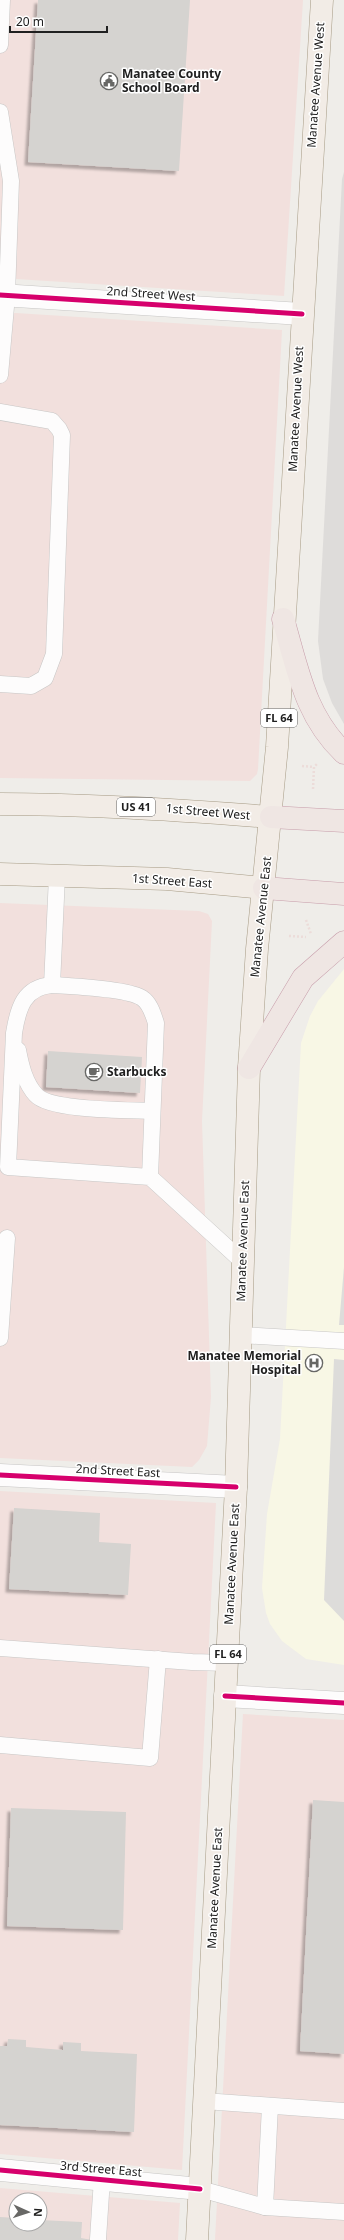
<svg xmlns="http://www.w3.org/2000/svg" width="344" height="2240" viewBox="0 0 344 2240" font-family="'Noto Sans',sans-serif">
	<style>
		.residential { fill: #dedcda }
		.commercial { fill: #f2e0dd; fill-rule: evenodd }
		.education { fill: #f8f7e5 }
		.religious { fill: #dddcda }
		.building { fill: #d5d3d0; filter: url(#shadow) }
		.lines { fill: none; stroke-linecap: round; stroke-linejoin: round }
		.service-casing { stroke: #c7c6c5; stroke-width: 17 }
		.minor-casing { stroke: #c7c6c5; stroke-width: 23 }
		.primary-casing { stroke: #a69b85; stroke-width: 23 }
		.trunk-casing { stroke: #c79daa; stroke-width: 23 }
		.path { stroke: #ecdcd9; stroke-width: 2.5; stroke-dasharray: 2 2; stroke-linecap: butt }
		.service { stroke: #fdfcfc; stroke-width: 16 }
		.minor { stroke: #fdfcfc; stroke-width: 22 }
		.primary { stroke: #f2ece6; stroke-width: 22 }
		.trunk { stroke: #efe6e3; stroke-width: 22 }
		.cycleway-casing { stroke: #fff; stroke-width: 8 }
		.cycleway { stroke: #d6006c; stroke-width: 5 }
		.labels { text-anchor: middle; stroke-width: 3; stroke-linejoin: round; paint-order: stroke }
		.shield { fill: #fff; stroke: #636363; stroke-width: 1 }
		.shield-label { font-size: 11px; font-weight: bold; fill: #202020 }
		.poi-label { font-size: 12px; font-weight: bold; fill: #202020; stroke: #fff; text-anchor: start }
		.street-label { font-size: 12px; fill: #202020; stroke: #fff }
	</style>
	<defs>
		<filter id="shadow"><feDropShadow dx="-3.5" dy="3.5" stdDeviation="1" flood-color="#0004"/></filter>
	</defs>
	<rect width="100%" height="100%" fill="#efede9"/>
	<polygon class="residential" points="344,172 344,724 332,703 323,679 318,641 342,179"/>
	<g class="commercial">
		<polygon points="0,0 303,0 284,296 0,278"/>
		<polygon points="0,312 282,330 258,769 257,774 250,781 0,778"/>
		<polygon points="0,903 199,911 208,914 212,921 202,1121 211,1397 207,1446 199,1460 192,1467 0,1458"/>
		<polygon points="0,1491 216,1503 182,2170 0,2154"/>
		<polygon points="243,1714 344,1720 344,2240 215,2240"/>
		<path d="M0,2188l180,15 -2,37h-178zM16,2200h24v24h-24z"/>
	</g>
	<polygon class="education" points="344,969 344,1665 306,1659 282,1641 270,1624 266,1613 262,1588 267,1514 280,1439 301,1043 310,1016 318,1001"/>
	<g class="religious">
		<polygon points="344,1267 344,1325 339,1325"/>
		<polygon points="334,1359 344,1360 344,1621 324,1600"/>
	</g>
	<g class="building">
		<polygon points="38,0 190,0 179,171 28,162"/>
		<polygon points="48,1051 142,1057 140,1093 46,1087"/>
		<polygon points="14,1508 100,1513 99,1542 131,1544 128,1595 9,1589"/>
		<polygon points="313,1800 344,1802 344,2054 300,2051"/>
		<polygon points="11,1808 126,1812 123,1930 7,1926"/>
		<polygon points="8,2039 26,2040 26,2047 63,2050 63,2042 81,2043 81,2051 137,2054 134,2132 0,2125 0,2046 7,2046"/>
		<polygon points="0,2217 16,2218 16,2224 40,2224 40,2220 82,2222 81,2238 92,2240 0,2240"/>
	</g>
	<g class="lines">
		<defs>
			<g id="service">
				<polyline points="0,45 2,0"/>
				<polyline points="0,112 11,181 7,295 0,375"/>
				<polyline points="0,412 52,421 59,429 62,435 54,654 45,678 31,686 0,684"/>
				<polyline points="52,985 57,876"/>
				<path d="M18,1050c3,16 7,33 18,45 14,16 94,15 116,16"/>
				<path d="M150,1177l6,-154c-3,-9 -6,-20 -14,-25 -13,-9 -71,-12 -90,-13 -28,2 -34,23 -38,48l-6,134 142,10 93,85"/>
				<polyline points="241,1335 344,1341"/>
				<polyline points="0,1338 7,1238"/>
				<polyline points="0,1648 192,1662 227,1663"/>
				<polyline points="0,1745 150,1758 158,1659"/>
				<polyline points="204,2101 344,2111"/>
				<polyline points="200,2189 265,2207 344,2212"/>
				<polyline points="265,2207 270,2106"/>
				<polyline points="98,2239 102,2179"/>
			</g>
			<g id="minor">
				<polyline points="0,295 302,314"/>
				<polyline points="0,1475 236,1487"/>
				<polyline points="225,1696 344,1703"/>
				<polyline points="0,2170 200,2189"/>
			</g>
			<g id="primary">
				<path d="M0,804c91,0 181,6 271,13"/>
				<polyline points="0,874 167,879 264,888"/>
				<polyline points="197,2240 236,1487 249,1068 257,949 277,747 322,0"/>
			</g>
			<g id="trunk">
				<path d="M283,619c15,51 22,97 61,134"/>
				<polyline points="271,817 344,821"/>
				<polyline points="264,888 344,894"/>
				<polyline points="249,1068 303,978 344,942"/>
			</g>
		</defs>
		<use href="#service" class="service-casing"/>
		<use href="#minor" class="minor-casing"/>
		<use href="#primary" class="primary-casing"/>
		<use href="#trunk" class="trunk-casing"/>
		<g class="path">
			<polyline points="302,766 314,767"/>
			<polyline points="313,789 314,767 317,764"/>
			<polyline points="306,920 311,934"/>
			<polyline points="289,936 306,937"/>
		</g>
		<use href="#service" class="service"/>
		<use href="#minor" class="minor"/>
		<use href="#primary" class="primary"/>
		<use href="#trunk" class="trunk"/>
		<defs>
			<g id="cycleway">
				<polyline points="0,295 302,314"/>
				<polyline points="0,1475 236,1487"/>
				<polyline points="225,1696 344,1703"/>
				<polyline points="0,2170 200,2189"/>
			</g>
		</defs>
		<use href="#cycleway" class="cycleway-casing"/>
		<use href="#cycleway" class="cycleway"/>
	</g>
	<defs>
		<symbol id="civic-ring" viewBox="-11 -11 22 22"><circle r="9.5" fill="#fff" stroke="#686866" stroke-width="1.5"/><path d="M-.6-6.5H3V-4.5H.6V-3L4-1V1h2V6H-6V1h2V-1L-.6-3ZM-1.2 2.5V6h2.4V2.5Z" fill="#686866"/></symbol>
		<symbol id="cafe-ring" viewBox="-11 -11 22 22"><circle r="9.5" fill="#fff" stroke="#686866" stroke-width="1.5"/><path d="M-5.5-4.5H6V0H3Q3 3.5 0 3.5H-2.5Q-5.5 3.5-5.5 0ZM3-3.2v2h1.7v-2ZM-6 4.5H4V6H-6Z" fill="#686866"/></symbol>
		<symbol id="hospital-ring" viewBox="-11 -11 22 22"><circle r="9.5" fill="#fff" stroke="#686866" stroke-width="1.5"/><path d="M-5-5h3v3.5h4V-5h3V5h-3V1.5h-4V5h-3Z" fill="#686866"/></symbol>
	</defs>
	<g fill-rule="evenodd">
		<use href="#civic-ring" x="99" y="71" width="20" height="20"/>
		<use href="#cafe-ring" x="84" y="1062" width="20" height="20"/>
		<use href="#hospital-ring" x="304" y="1353" width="20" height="20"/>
	</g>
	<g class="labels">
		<g class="shield">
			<rect x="261" y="709" width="36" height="18" rx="3"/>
			<rect x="117" y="798" width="38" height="18" rx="3"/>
			<rect x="210" y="1645" width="36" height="18" rx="3"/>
		</g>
		<g class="shield-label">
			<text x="279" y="722">FL 64</text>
			<text x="136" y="811">US 41</text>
			<text x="228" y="1658">FL 64</text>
		</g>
		<g class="poi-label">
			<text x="122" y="78">Manatee County<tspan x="122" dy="14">School Board</tspan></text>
			<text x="107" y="1076">Starbucks</text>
			<text x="301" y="1360" text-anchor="end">Manatee Memorial<tspan x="301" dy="14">Hospital</tspan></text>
		</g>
		<g class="street-label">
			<text transform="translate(316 85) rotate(-86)" y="4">Manatee Avenue West</text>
			<text transform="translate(151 294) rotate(4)" y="4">2nd Street West</text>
			<text transform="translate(296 409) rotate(-87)" y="4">Manatee Avenue West</text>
			<text transform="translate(208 812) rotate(5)" y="4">1st Street West</text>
			<text transform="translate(172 881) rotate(4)" y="4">1st Street East</text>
			<text transform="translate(261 917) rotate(-84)" y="4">Manatee Avenue East</text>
			<text transform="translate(243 1241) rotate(-88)" y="4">Manatee Avenue East</text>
			<text transform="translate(118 1471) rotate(3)" y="4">2nd Street East</text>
			<text transform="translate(232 1564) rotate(-87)" y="4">Manatee Avenue East</text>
			<text transform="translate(215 1888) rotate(-87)" y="4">Manatee Avenue East</text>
			<text transform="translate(101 2169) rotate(5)" y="4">3rd Street East</text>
		</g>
	</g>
	<g transform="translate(28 2212) rotate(93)"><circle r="19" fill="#ffffff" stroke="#a6a6a6"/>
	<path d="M0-3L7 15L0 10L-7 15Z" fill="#686866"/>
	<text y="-6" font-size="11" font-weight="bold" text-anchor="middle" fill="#202020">N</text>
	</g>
	<path d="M10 26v6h97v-6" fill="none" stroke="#202020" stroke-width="2"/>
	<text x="16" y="26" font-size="12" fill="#202020" stroke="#ffffff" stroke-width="3" paint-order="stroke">20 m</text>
</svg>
